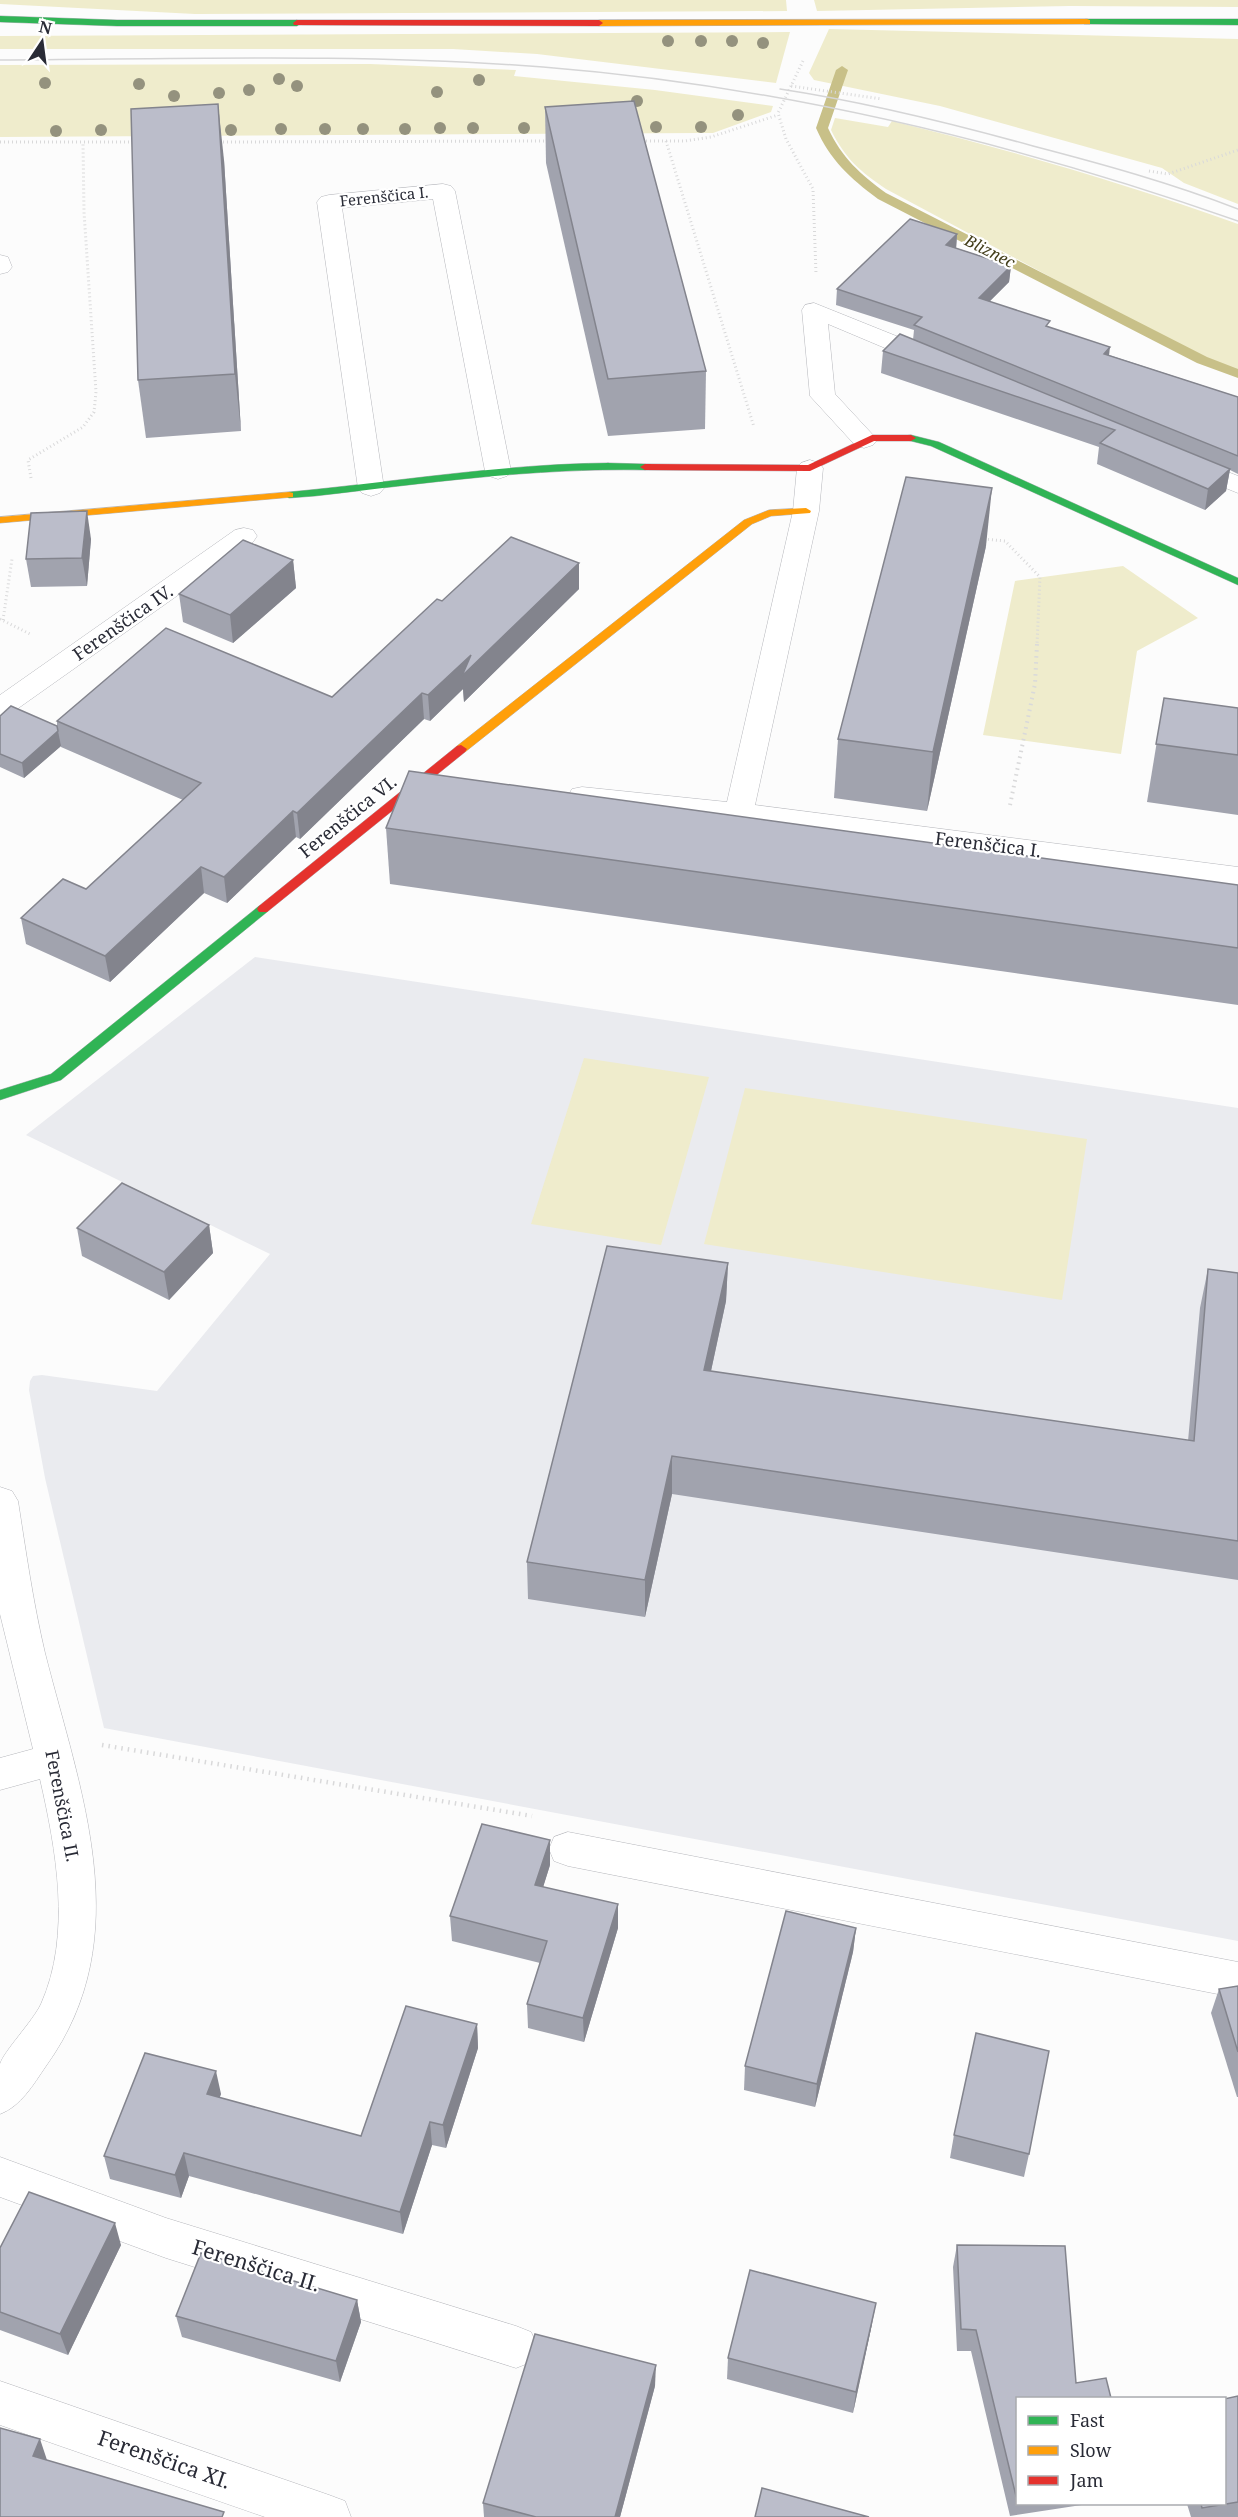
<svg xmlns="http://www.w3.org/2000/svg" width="1238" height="2517" viewBox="0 0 1238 2517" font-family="'Noto Serif',serif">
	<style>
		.built { fill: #eaebef }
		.green { fill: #efeccc }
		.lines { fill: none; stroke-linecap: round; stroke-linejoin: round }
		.stream { fill: #c8c088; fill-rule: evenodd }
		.street-casing { stroke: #b6b7bc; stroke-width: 1 }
		.fast-casing { stroke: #b6b7bc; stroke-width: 1 }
		.slow-casing { stroke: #b6b7bc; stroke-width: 1 }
		.jam-casing { stroke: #b6b7bc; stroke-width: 1 }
		.path-far2 { stroke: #d9d9da; stroke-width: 3; stroke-dasharray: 1 3; stroke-linecap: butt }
		.path-far1 { stroke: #d9d9da; stroke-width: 4; stroke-dasharray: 1.5 4.5; stroke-linecap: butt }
		.path { stroke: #d9d9da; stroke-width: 4.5; stroke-dasharray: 1.5 5; stroke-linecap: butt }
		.street { fill: #fff; fill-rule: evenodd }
		.fast { fill: #30b455; fill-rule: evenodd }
		.slow { fill: #ff9f0a; fill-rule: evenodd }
		.jam { fill: #e5322d; fill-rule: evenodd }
		.tram { stroke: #d5d5d6; stroke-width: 1.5 }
		.tree { fill: #94927e }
		.wall { fill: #a1a3ae }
		.shaded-wall { fill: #83848d }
		.building { fill: #bbbdca; stroke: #83848d; stroke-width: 1.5 }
		.labels { text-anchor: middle; stroke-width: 4.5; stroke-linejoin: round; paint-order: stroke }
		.far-street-label { font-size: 15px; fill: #292b36; stroke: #fff }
		.far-water-label { font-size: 16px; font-style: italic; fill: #433e1b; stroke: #fff }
		.street-label { font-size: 18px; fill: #292b36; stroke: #fff }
		.near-street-label { font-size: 21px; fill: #292b36; stroke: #fff }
	</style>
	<rect width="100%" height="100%" fill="#fcfcfc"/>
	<polygon class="built" points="255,957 1238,1108 1238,1941 104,1728 45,1478 29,1390 30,1381 33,1376 42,1375 157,1391 270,1254 26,1135"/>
	<g class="green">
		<polygon points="0,0 786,0 787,11 195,14 0,4"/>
		<polygon points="814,0 1238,0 1238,7 1070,6 817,11"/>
		<polygon points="829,29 1238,39 1238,204 1184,183 1162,168 940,106 814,80 809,73"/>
		<polygon points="790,32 776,83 537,54 453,49 0,49 0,36"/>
		<polygon points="370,64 516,70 514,76 655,90 773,106 771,112 713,133 703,133 0,137 0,65"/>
		<path d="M835,118l53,9 4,-6c118,29 232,62 346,103v146l-55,-22 -297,-159c-26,-18 -40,-29 -55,-59z"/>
		<polygon points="1123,566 1198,618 1137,651 1121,754 983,735 1015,581"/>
		<polygon points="584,1058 709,1077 661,1245 531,1224"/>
		<polygon points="745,1088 1087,1139 1062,1300 704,1244"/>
	</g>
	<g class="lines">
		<path class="stream" d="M842,66l6,4 -20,58c14,30 32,46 58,65l321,164 31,12v9l-41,-15 -319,-164c-28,-21 -48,-39 -62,-71l20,-58z"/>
		<defs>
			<g id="street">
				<polygon points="443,184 451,186 455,191 511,471 507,476 498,479 489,476 485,471 433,199 342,208 384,488 380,493 371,496 362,493 358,488 317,202 321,197 329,195"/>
				<polygon points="0,255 8,257 12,267 8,272 0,274"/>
				<polygon points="814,303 941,354 944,359 941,364 932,366 923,364 828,324 835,394 873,435 877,440 873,445 864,448 855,445 810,396 802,310 805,305"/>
				<polygon points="1185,455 1238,476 1238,493 1176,468 1172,463 1176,458"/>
				<polygon points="810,460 819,463 823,468 819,511 755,805 1238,867 1238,887 572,803 568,796 572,789 582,787 727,802 793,511 797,468 801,463"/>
				<polygon points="244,528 253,530 257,536 253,542 10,714 0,717 0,695 235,530"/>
				<path d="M0,1487l12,4 6,10c8,51 15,101 27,152 35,138 94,284 1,413 -13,19 -25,40 -46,48 0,-15 0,-36 0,-50 4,-13 33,-43 41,-60 31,-69 15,-155 -1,-225l-40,11v-32l33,-9 -33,-135z"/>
				<polygon points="568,1832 1238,1962 1238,1998 568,1866 554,1861 549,1849 554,1837"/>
				<polygon points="0,2157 166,2218 516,2326 531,2332 538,2347 531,2362 516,2368 166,2258 0,2197"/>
				<polygon points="0,2381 329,2495 345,2501 351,2517 265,2517 0,2425"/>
			</g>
			<g id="fast">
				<polygon points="0,16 117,20 297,20 301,23 297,26 117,26 0,22"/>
				<polygon points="1087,19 1238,19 1238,25 1084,24 1084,20"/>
				<polygon points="911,435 939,442 1238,578 1238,585 931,446 907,440 907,436"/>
				<path d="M608,463l37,1 5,3 -5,3c-114,-2 -218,13 -330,26l-26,2 -5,-3 5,-3c107,-10 212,-28 319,-29z"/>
				<polygon points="263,905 267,906 269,909 267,912 61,1080 0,1100 0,1090 51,1074 259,906"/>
			</g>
			<g id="slow">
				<polygon points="1087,19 1090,20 1090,24 599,26 595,23 599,20"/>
				<polygon points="289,492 293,493 293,497 0,523 0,517"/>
				<polygon points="806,508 811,511 810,513 771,516 752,524 465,752 457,752 455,749 457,746 744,520 769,510"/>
			</g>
			<g id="jam">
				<polygon points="297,20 599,20 603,23 599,26 294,25 293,23"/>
				<polygon points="872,435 911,435 916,438 911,441 874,441 810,471 645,470 640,467 645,464 808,465"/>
				<polygon points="461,745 467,749 465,752 267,912 259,912 257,909 259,906 457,746"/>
			</g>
		</defs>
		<use href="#street" class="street-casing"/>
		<use href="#fast" class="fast-casing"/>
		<use href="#slow" class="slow-casing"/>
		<use href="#jam" class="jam-casing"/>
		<g class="path-far2">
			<polyline points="803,61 791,86 882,99"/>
			<polyline points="791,86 778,113 786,139 813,189 816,274"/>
			<polyline points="642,141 685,141 711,137 778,115"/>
			<polyline points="666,141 754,427"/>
			<polyline points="0,142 136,142"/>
			<polyline points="219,142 550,141"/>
			<polyline points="1149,171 1168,174 1238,150"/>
			<polyline points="31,478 28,460 83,427 94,412 96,392 84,212 83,142"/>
			<polyline points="984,539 1005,541 1040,577 1037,645"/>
			<polyline points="0,619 32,635"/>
			<polyline points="3,620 12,559"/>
		</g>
		<polyline class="path-far1" points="1010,805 1035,684 1037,644"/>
		<polyline class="path" points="102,1745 532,1816"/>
		<use href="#street" class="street"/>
		<use href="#fast" class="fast"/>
		<use href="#slow" class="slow"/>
		<use href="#jam" class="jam"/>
		<g class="tram">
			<path d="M0,60c181,-1 363,-7 543,7 239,19 470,75 695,154"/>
			<path d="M780,89c86,13 170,34 253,57 69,18 138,37 205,63"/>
		</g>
	</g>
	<g class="tree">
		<circle cx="668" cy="41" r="6"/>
		<circle cx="701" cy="41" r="6"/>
		<circle cx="732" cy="41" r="6"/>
		<circle cx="763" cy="43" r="6"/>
		<circle cx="279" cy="79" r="6"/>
		<circle cx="479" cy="80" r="6"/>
		<circle cx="45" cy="83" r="6"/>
		<circle cx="139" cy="84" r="6"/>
		<circle cx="297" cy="86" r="6"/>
		<circle cx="249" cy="90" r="6"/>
		<circle cx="437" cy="92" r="6"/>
		<circle cx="219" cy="93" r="6"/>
		<circle cx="174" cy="96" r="6"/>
		<circle cx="637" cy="101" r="6"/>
		<circle cx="738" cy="115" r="6"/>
		<circle cx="656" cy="127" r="6"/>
		<circle cx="701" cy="127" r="6"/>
		<circle cx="440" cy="128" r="6"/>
		<circle cx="473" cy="128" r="6"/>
		<circle cx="524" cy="128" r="6"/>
		<circle cx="281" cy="129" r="6"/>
		<circle cx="325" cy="129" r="6"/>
		<circle cx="363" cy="129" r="6"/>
		<circle cx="405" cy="129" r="6"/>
		<circle cx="101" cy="130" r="6"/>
		<circle cx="231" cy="130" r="6"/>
		<circle cx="56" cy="131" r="6"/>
	</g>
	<g class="wall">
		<polygon points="545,107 706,371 705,429 608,436 546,163"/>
		<polygon points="224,160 241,431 146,438 138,380"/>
		<polygon points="957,234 956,248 1011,266 1009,282 989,302 1050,328 1109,355 1238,397 1238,474 1230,470 1226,491 1205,510 1097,464 1099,447 881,373 883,351 913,340 914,330 836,305 837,289"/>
		<polygon points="91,539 87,586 31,587 26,559"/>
		<polygon points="986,546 927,811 834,798 838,739"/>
		<polygon points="293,560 296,588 233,643 183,622 179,594"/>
		<polygon points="579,563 579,589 464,702 463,689 430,721 424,719 300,839 296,837 227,903 204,893 110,982 26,944 21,918 86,889 183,800 61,747 61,746 24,778 0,767 0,716 57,726 57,721 332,697 442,601"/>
		<polygon points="1164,698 1238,708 1238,815 1147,802"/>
		<polygon points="386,828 1238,885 1238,1005 390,884"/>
		<polygon points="209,1225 213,1253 169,1300 82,1256 77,1228"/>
		<polygon points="728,1263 726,1301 711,1371 1188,1441 1200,1308 1208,1269 1238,1273 1238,1580 672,1494 645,1617 528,1599 527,1562"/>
		<polygon points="550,1865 543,1887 618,1928 584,2042 528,2028 527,2004 540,1963 452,1941 450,1916"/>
		<polygon points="856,1928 853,1952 815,2107 744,2090 745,2066"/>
		<polygon points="1238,1986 1238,2097 1237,2097 1211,2013 1219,1989"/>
		<polygon points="477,2024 478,2048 446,2148 432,2145 403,2234 189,2176 181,2198 110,2179 104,2156 221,2094 219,2098 361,2136"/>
		<polygon points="954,2135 1029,2154 1024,2177 950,2158"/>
		<polygon points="121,2245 68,2355 0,2330 0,2248"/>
		<polygon points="957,2245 1017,2398 1017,2504 1088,2504 1010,2516 971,2351 957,2351 953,2267"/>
		<polygon points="357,2300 361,2322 340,2382 182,2337 176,2316"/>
		<polygon points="872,2324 853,2413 727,2379 728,2358"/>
		<polygon points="655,2386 620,2517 484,2517 483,2503"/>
		<polygon points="1238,2396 1238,2517 1191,2517 1187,2504 1224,2504"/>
	</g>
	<g class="shaded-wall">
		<polygon points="218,104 224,160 241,431 235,374"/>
		<polygon points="957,234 956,250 946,245"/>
		<polygon points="1011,266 1009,282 977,314 979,298"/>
		<polygon points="1110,347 1108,364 1104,354"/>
		<polygon points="1230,469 1226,491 1205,510 1208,489"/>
		<polygon points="992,488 986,546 927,811 933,752"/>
		<polygon points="87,511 91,539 87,586 82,558"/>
		<polygon points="293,560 296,588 233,643 230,615"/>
		<polygon points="579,563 579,589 464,702 463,689 430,721 428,695 471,655"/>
		<polygon points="422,693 424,719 300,839 297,813"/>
		<polygon points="58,731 61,746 24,778 22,763"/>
		<polygon points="293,811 296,837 227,903 224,877"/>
		<polygon points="201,867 204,893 110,982 105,956"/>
		<polygon points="209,1225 213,1253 169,1300 164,1272"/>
		<polygon points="728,1263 726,1301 703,1408 704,1370"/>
		<polygon points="672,1456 672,1494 645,1617 645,1580"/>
		<polygon points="550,1840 550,1865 536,1910 535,1885"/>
		<polygon points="618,1904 618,1928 584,2042 583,2018"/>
		<polygon points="856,1928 853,1952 815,2107 817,2084"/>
		<polygon points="477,2024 478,2048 446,2148 443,2125"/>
		<polygon points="216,2071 221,2094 212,2118 207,2094"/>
		<polygon points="430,2122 432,2145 403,2234 400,2212"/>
		<polygon points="184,2153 189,2176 181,2198 175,2175"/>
		<polygon points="115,2223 121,2245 68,2355 60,2334"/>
		<polygon points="357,2300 361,2322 340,2382 336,2361"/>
		<polygon points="876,2303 872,2324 853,2413 856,2392"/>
		<polygon points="656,2365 655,2386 620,2517 615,2517"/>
		<polygon points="40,2439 47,2460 33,2456"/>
	</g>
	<g class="building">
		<polygon points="634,101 706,371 608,379 545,107"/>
		<polygon points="218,104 235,374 138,380 131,109"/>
		<polygon points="910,219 957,234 946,245 1011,266 979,298 1050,321 1046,326 1110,347 1104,354 1238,397 1238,456 914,325 922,317 837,289"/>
		<polygon points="900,334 1230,469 1208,489 1100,443 1115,430 883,351"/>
		<polygon points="906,477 992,488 933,752 838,739"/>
		<polygon points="87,511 82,558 26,559 31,513"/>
		<polygon points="511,537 579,563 462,676 471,655 428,695 422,693 297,813 293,811 224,877 201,867 105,956 21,918 63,879 86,889 201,783 57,721 166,628 332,697 437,599 442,601"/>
		<polygon points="243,540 293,560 230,615 179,594"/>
		<polygon points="1164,698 1238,708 1238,755 1156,744"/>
		<polygon points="11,706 57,726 58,731 22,763 0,754 0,716"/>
		<polygon points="409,771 1238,885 1238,948 386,828"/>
		<polygon points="122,1183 209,1225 164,1272 77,1228"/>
		<polygon points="607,1246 728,1263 704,1370 1194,1441 1208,1269 1238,1273 1238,1541 672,1456 645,1580 527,1562"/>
		<polygon points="482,1824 550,1840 535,1885 618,1904 583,2018 527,2004 547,1941 450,1916"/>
		<polygon points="786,1911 856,1928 817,2084 745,2066"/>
		<polygon points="1238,1986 1238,2052 1219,1989"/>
		<polygon points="406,2006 477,2024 443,2125 430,2122 400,2212 184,2153 175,2175 104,2156 145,2053 216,2071 207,2094 361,2136"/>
		<polygon points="976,2033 1049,2051 1029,2154 954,2135"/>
		<polygon points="29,2192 115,2223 60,2334 0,2312 0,2248"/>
		<polygon points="957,2245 1065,2246 1076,2383 1106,2378 1111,2398 1017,2398 1017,2495 1016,2496 976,2330 961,2329"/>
		<polygon points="201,2253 357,2300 336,2361 176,2316"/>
		<polygon points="750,2270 876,2303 856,2392 728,2358"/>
		<polygon points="535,2334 656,2365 615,2517 536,2517 483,2503"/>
		<polygon points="1238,2396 1238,2502 1202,2508 1201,2504 1224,2504 1224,2399"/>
		<polygon points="0,2428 40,2439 33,2456 224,2512 222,2517 0,2517"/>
		<polygon points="762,2488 869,2517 755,2517"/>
	</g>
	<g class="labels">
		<g class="far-street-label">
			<text transform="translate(384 197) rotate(-6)" y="5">Ferenščica I.</text>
		</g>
		<g class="far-water-label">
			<text transform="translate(990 251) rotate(27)" y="6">Bliznec</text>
		</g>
		<g class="street-label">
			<text transform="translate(123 623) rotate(-35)" y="6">Ferenščica IV.</text>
			<text transform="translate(348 817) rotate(-39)" y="6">Ferenščica VI.</text>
			<text transform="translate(988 845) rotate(7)" y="6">Ferenščica I.</text>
			<text transform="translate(62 1806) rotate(79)" y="6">Ferenščica II.</text>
		</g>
		<g class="near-street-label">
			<text transform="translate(256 2266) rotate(17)" y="7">Ferenščica II.</text>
			<text transform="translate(164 2460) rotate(19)" y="7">Ferenščica XI.</text>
		</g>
	</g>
	<rect x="1016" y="2397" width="210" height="108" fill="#ffffff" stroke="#a9aaaf" stroke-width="1.5"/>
	<rect x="1028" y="2416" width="30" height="9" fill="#30b455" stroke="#a9aaaf" stroke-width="1.5"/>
	<text x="1070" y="2427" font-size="18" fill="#292b36">Fast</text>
	<rect x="1028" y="2446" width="30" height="9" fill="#ff9f0a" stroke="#a9aaaf" stroke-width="1.5"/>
	<text x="1070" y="2457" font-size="18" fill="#292b36">Slow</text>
	<rect x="1028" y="2476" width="30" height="9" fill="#e5322d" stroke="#a9aaaf" stroke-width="1.5"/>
	<text x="1070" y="2487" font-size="18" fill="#292b36">Jam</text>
	<g transform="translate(42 42) rotate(13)" stroke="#ffffff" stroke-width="4.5" paint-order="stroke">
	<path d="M0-4.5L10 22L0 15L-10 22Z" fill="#292b36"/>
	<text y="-9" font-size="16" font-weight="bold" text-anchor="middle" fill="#292b36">N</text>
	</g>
</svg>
